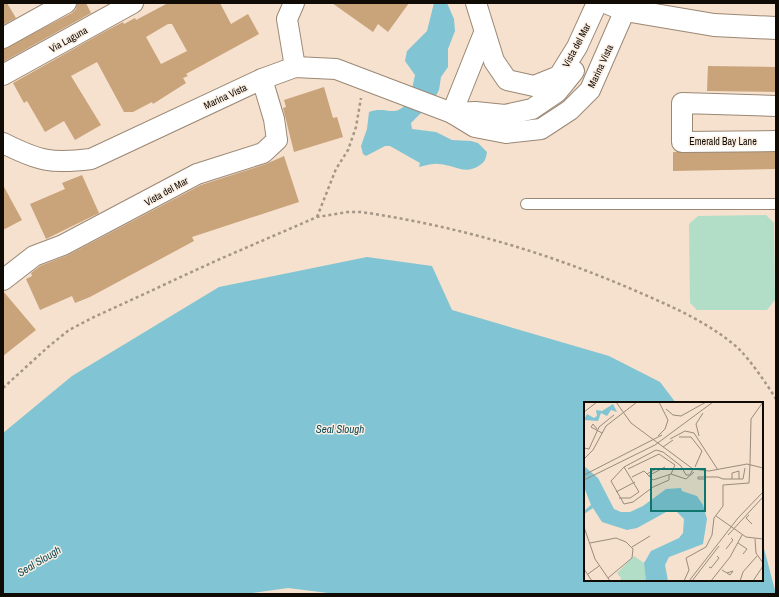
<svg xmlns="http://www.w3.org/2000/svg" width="779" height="597" viewBox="0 0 779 597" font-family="'Archivo Narrow',sans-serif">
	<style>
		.green { fill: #b2dec7 }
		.water { fill: #81c4d3 }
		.building { fill: #c9a37a; fill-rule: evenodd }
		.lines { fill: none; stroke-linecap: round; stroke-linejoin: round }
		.service-casing { stroke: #9a8875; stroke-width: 12 }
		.minor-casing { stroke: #9a8875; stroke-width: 22 }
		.secondary-casing { stroke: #9a8875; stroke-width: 24 }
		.path { stroke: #a59687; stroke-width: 2.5; stroke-dasharray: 3 3; stroke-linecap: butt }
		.service { stroke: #fff; stroke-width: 10 }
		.minor { stroke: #fff; stroke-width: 20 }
		.secondary { stroke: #fff; stroke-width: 22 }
		.labels { text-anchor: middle; stroke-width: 3; stroke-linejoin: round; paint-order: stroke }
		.street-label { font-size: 10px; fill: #110b05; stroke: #fcf0e4 }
		.water-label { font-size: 11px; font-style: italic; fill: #0e4a56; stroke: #fcf0e4 }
		.inset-road { fill: none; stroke: #9a8b7d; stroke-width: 1 }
		.view { fill: #0f766e; fill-opacity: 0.15; stroke: #0f766e; stroke-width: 2 }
		.inset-edge { fill: none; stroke: #110b05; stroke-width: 2 }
	</style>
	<rect width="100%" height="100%" fill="#f5e1cd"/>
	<polygon class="green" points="766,215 774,223 775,300 767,310 697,310 690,303 689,224 698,216"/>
	<g class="water">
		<path d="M434,3h13l7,16 1,12 -7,18v18l-7,10 -2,13 -6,11 -22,22 1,6 24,3 16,8 19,1 7,2 9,9c-1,6 -2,10 -7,13 -15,11 -27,-1 -42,-1 -6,-1 -13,2 -19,3l1,-4 -30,-17h-5l-19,10 -3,-2 -2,-8 6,-17 2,-17c8,-3 13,-2 22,-1 18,2 21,-23 24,-36l-10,-14 2,-10 20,-20z"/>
		<polygon points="367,257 432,266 452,310 609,356 660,382 676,403 585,403 585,580 762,580 762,541 776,594 336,594 288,588 245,594 3,594 3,433 72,376 219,287"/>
	</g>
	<g class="building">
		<polygon points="3,3 7,3 16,18 3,25"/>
		<polygon points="77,3 86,3 91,13 3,62 3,49 72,13 76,9"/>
		<path d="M168,3h52l11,21 17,-10 11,20 -73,40 2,2 -5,2 3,5 -33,21 -1,-2 -19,10h-9l-27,-50 -26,14 30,49 -26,15 -11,-19 -19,11 -18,-31 -3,2 -11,-20 89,-50 21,-11 1,2 11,-6 1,2zM168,24h4l15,27 -26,13 -15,-27z"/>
		<polygon points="332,3 409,3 388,32 378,24 373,32"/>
		<polygon points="708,66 776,67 776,92 707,91"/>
		<polygon points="324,87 333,118 337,117 343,137 294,152 283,108 286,107 284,100"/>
		<polygon points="673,152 776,152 776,169 673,171"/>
		<polygon points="284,156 299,202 192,237 194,241 90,297 75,303 72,296 40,310 26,279 32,276 31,273 40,266 68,255 201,185 266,164"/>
		<polygon points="82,175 99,213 46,239 30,204 65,189 62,183"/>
		<polygon points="3,185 22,220 3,230"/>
		<polygon points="3,291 36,330 3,356"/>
	</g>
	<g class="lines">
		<defs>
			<polyline id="service" points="526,204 776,204"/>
			<g id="minor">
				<polyline points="294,3 287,19 295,67"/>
				<polyline points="476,3 494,61 507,80 534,86 559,76 577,47 597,3"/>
				<polyline points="3,38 66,3"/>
				<polyline points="3,75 133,3"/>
				<polyline points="776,106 682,103 682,142 776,141"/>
				<polyline points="452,113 475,112 505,115 532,109 557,92 574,71"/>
				<polyline points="452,113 484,33"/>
				<path d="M3,143c36,18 48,21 88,16l171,-80 33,-12 41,2 116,44 23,14 31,6 35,-4 29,-19 20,-20 35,-80"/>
				<polyline points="3,280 34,256 63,245 197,174 263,153 277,140 274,119 262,79"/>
			</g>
			<polyline id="secondary" points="608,3 625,10 714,25 776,28"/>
		</defs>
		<use href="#service" class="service-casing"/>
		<use href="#minor" class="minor-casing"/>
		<use href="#secondary" class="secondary-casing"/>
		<g class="path">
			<polyline points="317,217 336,169 348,150 356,127 361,98"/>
			<path d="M3,388l45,-41 21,-17 25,-13 126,-58 97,-42 31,-5h13c96,14 185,40 275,79 35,15 72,31 102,57 13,13 28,35 38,51"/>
		</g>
		<use href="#service" class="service"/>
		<use href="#minor" class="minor"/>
		<use href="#secondary" class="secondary"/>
	</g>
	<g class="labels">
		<g class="street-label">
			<text transform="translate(68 39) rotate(-29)" y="4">Via Laguna</text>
			<text transform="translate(576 45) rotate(-62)" y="4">Vista del Mar</text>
			<text transform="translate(600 66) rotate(-65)" y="4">Marina Vista</text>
			<text transform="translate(225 96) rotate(-25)" y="4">Marina Vista</text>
			<text x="723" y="145">Emerald Bay Lane</text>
			<text transform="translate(166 191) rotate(-29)" y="4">Vista del Mar</text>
		</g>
		<g class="water-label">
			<text x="340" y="433">Seal Slough</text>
			<text transform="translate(39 561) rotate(-31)" y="4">Seal Slough</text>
		</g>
	</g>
	<g transform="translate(584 402)">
		<rect width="179" height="179" fill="#f5e1cd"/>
		<path d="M50,154l10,7 2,17 -26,1 1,-3 -4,-5z" fill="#b2dec7"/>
		<path d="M29,2l4,8 -6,-2 -4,6 -6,-3 -3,8 -14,-1 3,-6 7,4 3,-2 -1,-6 6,1zM0,64l14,12 16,31 7,3h9l13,-6 23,-17 15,-1 1,3 15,5 6,9 4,14 -4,25 -34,13 -4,8 3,16h-22l-2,-18 7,-12 28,-13 4,-5 1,-14 -7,-7 -9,-1 -31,17 -10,2 -25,-8 -9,-14 -9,6v-3l7,-6 -7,-18z" fill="#81c4d3"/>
		<path class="inset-road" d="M32,0l15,21 62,46 16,2 38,-7 16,4M82,7l7,6 8,1 25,-14M0,10l13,-10M13,27l-4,-5 -2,3 11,6M74,34l7,-7 3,-9 -9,-18M115,34l-3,-12 7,-11M95,35h12l11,14 -7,16M86,37l15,-8 9,2 24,37M79,45l10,-7M0,46l5,1 10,-22 15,-12M0,57l9,-9 13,-24 31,-24M166,62l1,-45 12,-17M44,67l31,-15 16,11 -4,9M63,72l9,-5 3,1M0,73l78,-40M85,73v5l-16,7 -20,15 -9,2 -13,-23 13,-14 32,-17 7,2 18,14 5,9h4l3,-6M64,74l17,-9M48,75l12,-6 9,9 18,-6 15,5 8,-7M122,75l-1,2h-7v-2h20l5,2h20l2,-11M148,77v-6l7,-2v8M0,78l71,-35 58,-43M32,90l19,-10M35,96h11l9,-6 -15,-25M165,113l-3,3 6,6M132,114l30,21 17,2M0,125l11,32 15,22M144,133l35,-38M171,137l1,14 7,10M6,141l26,-5 10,4 7,7 -1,9 -24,20M154,141l9,6 -4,5M48,145l18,-11M142,147l7,-9 -2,-2M125,165l2,1 8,-10 -2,-2M0,167l8,12M105,168l-3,-12 20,-11 6,-12 2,-17 9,-12v-21l26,-2 1,-19M138,168l5,3 3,2 3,-4 -6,2M4,172l11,-8M100,179l5,-11M105,179l49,-63 25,-26M108,179l27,-35M127,179l19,-24 12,-22M156,179l3,-9 14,-16M169,179l10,-15"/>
		<path class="view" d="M67,67h54v42h-54z"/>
		<rect width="179" height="179" class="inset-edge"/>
	</g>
	<rect width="779" height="597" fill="none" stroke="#110b05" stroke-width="8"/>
</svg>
